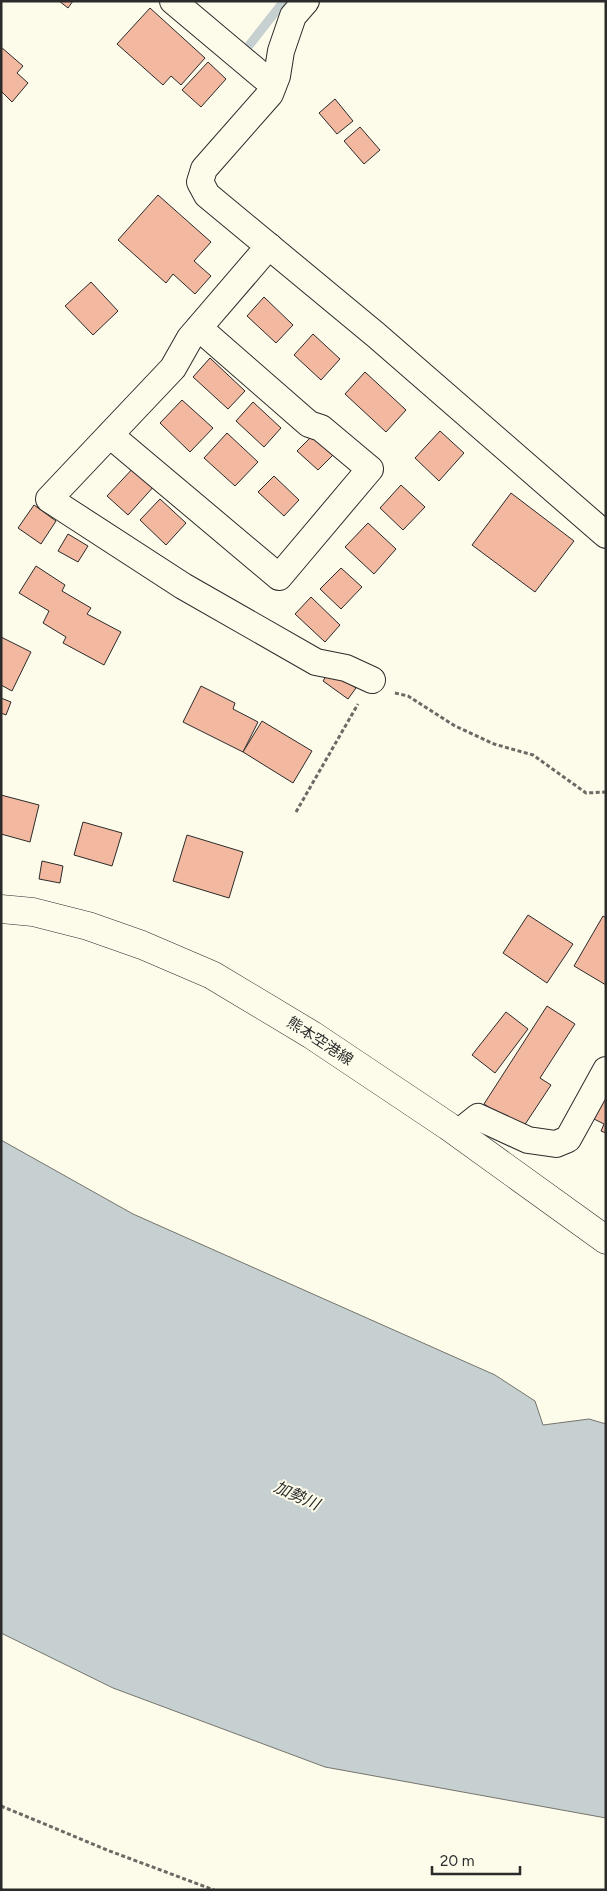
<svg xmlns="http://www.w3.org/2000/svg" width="607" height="1891" viewBox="0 0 607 1891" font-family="Figtree,'Noto Sans JP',sans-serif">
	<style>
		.water { fill: #c7d0d0; stroke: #74746e }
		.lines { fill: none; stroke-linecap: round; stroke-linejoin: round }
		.stream { stroke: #c7d0d0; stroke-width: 9 }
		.building { fill: #f2b8a0; stroke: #2b2b2b }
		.street-casing { stroke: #2b2b2b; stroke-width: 28 }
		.secondary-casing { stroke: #2b2b2b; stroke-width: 29 }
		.path { stroke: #6a6964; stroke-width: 3; stroke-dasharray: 4 2.5; stroke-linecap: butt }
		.street { stroke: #fdfbea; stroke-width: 26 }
		.secondary { stroke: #fdfbea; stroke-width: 28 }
		.labels { text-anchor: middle; stroke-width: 4; stroke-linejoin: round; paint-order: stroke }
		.street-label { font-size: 15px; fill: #2b2b2b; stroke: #fdfbea }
		.water-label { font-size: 16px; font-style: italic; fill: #2b2b2b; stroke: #fdfbea }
	</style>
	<rect width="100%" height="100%" fill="#fdfbea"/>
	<polygon class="water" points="1,1140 133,1214 495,1375 535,1401 543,1425 589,1419 606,1424 606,1818 325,1767 113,1688 1,1633"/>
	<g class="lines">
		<polyline class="stream" points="247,48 284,1"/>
	</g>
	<g class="building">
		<polygon points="59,1 73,1 68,8"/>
		<polygon points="150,8 205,58 181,85 171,76 163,85 117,44"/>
		<polygon points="1,47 23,66 17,73 28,83 12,102 1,91"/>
		<polygon points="208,62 226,79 201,107 182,90"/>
		<polygon points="335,99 353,121 337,134 319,113"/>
		<polygon points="360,127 380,150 364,164 344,141"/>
		<polygon points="158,195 211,242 194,261 211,276 195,294 173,274 166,283 118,240"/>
		<polygon points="91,282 118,311 93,335 65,306"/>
		<polygon points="264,297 293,325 276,343 247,316"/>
		<polygon points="313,334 340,359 321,380 294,355"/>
		<polygon points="210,358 245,391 228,409 193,377"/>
		<polygon points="365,372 406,410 386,432 345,394"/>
		<polygon points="182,400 213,428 190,452 160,423"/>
		<polygon points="253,402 281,428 264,447 236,421"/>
		<polygon points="440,431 464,453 439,481 415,458"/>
		<polygon points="227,433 258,462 235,486 204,458"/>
		<polygon points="313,435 334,454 318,470 297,451"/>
		<polygon points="136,465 156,484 128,515 107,496"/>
		<polygon points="274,476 299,500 284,516 258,492"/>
		<polygon points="401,485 425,507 403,530 380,508"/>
		<polygon points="511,493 574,541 535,592 472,545"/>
		<polygon points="160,499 186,523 166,545 140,520"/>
		<polygon points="34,505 56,521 41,544 18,528"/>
		<polygon points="368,523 396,549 374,574 345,547"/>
		<polygon points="68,534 88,546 78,562 58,551"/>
		<polygon points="36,566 65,585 62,591 91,608 87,614 121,632 104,665 63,643 66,637 43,623 49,611 19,593"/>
		<polygon points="341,568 362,587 341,609 320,589"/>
		<polygon points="311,597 340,625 325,642 295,614"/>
		<polygon points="1,637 31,652 12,691 1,685"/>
		<polygon points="330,670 356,688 348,699 323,681"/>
		<polygon points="201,686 235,703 233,709 258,722 243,752 183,722"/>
		<polygon points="1,698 11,702 6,715 1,713"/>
		<polygon points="262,721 312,751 293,783 243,752"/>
		<polygon points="1,795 39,805 30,842 1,834"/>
		<polygon points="83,822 122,833 112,866 74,855"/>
		<polygon points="187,835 243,852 229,898 173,881"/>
		<polygon points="42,861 63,866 60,883 39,879"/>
		<polygon points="528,915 573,944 547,983 503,953"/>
		<polygon points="603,916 606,918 606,985 574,966"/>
		<polygon points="547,1006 575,1024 540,1078 551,1085 522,1129 484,1104"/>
		<polygon points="506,1012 528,1029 495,1073 472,1055"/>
		<polygon points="606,1097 606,1133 601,1131 604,1124 594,1119"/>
	</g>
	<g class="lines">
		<defs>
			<g id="street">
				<polyline points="173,1 273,85"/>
				<polyline points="306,1 293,16 281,51 277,76 270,94 204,169 200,182 207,195 376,335 606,535"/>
				<polyline points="269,246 190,338 173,368 49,499 183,586 316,662 346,668 372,680"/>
				<polyline points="110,435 279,577 370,469 321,428 309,424 199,328"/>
				<polyline points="458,1133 478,1117 528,1140 556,1144 568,1139 606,1070"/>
			</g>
			<polyline id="secondary" points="1,909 33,912 88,926 142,945 212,975 312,1035 448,1126 606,1240"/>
		</defs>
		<use href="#street" class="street-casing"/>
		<use href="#secondary" class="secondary-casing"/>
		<g class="path">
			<polyline points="395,693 408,696 455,726 494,744 533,755 586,793 606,792"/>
			<polyline points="296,812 358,704"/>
			<polyline points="1,1806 107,1850 214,1890"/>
			<polyline points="1,1889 2,1890"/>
		</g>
		<use href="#street" class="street"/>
		<use href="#secondary" class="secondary"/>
	</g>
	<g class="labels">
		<g class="street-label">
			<text transform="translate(320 1041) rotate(33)" y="5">熊本空港線</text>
		</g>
		<g class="water-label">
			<text transform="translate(297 1495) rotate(24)" y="6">加勢川</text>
		</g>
	</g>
	<rect width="607" height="1891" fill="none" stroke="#2b2b2b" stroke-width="5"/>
	<path d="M432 1866v8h88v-8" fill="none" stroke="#2b2b2b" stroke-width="2.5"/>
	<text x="440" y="1866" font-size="15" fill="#2b2b2b" stroke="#fdfbea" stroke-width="4" paint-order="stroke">20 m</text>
</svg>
